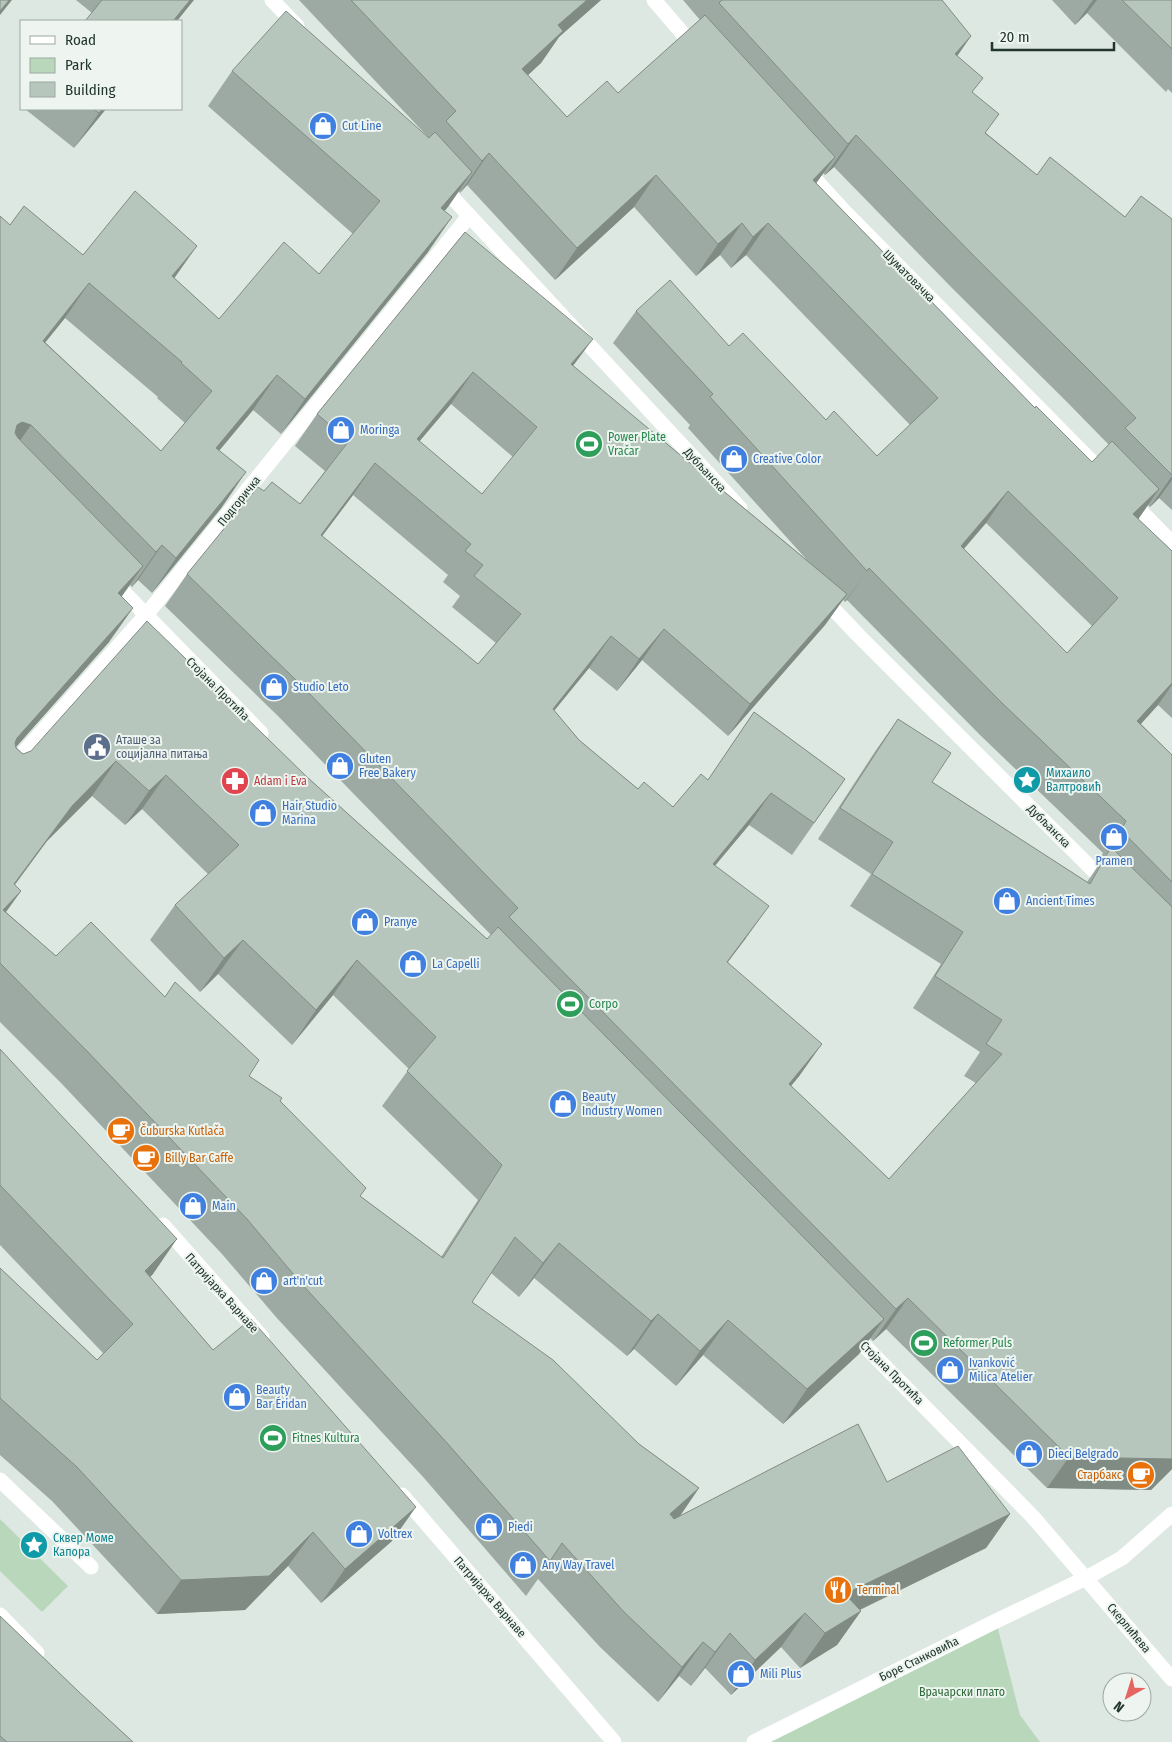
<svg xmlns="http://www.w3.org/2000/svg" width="1172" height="1742" viewBox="0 0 1172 1742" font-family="'Fira Sans Condensed',sans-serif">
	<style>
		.green { fill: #b9d8bb }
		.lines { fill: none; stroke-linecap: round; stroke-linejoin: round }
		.minor { stroke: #fff; stroke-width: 15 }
		.wall { fill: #9daaa3; fill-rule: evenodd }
		.shaded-wall { fill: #808b84 }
		.building { fill: #b7c6bd; stroke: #808b84; fill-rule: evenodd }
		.labels { text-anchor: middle; stroke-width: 4; stroke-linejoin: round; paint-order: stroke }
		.shop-label { font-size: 12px; fill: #366cbe; stroke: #eef5f0; text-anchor: start }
		.street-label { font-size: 12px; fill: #21362c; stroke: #eef5f0 }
		.leisure-label { font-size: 12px; fill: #27864d; stroke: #eef5f0; text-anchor: start }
		.service-label { font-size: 12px; fill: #4e5e75; stroke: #eef5f0; text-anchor: start }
		.culture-label { font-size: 12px; fill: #0d838f; stroke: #eef5f0; text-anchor: start }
		.health-label { font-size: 12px; fill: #be3a42; stroke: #eef5f0; text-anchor: start }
		.food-label { font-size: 12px; fill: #c56008; stroke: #eef5f0; text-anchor: start }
		.park-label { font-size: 12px; fill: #2f693a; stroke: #eef5f0 }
	</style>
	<rect width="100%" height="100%" fill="#dee8e2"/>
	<g class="green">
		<polygon points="0,1519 68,1586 42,1612 0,1571"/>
		<polygon points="996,1621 1020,1715 1040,1742 754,1742"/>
	</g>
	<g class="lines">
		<g class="minor">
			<polyline points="272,0 297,26"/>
			<polyline points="654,0 696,49"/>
			<polyline points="804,167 844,211 1103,473"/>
			<polyline points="440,184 740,508"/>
			<polyline points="1128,498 1172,543"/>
			<polyline points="110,578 261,733"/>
			<polyline points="822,597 858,635 1109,886"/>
			<polyline points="0,779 146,615 469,216"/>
			<polyline points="163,1225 262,1337"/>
			<polyline points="851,1332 1033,1517 1172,1679"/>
			<polyline points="0,1480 91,1567"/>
			<polyline points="402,1495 614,1742"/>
			<polyline points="0,1615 37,1653"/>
			<polyline points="754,1742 996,1621 1086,1578 1122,1558 1172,1514"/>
		</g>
	</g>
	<g class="wall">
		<polygon points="76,0 194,0 92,13"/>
		<path d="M299,0h302l-42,37 -18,26 -13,12 39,42 51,-24 82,-73 -17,-20h242l46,36 -14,20 16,36 13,41 51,42 88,42 47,2v291l-13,-12 -9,9 -2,-2 -10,14 34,32v167l-14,-13 -17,19 31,31v714l-21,21 -104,-2 -161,-159 -13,12 -3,-3 -11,16 -76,70 -80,-69 -27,31 -42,-37 -7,7 -93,-78 -15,19 -28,-24 -19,29 167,142 60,44 -19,28 207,-34 123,32 -24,34 -126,62 1,1 -24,34 -37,23 -19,-21 -50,48 -26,-27 -14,18 -12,-10 -21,26 -58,-55 -62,-68 -12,17 -102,-118 -148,-161 -54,-63 -160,-170 -62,-62v-806l10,9 73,30 91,23 45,41 100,-45 34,-40 -145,-128 24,-35 196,66zM834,167l118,121 115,114 42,43 -17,17 -57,-54 -219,-225 7,-10 2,2zM467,185l88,95 79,-73 62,69 24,-21 11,13 15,-13 164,170 -33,31 -51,-36 -97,-74 -93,-35 -23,32 77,82 -2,3 119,132 -234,-194 -108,-134 -148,182 -22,32 30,25 -25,33 -36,-13 -77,83 -22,32 113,110 213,219 -4,4 -180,-162 -284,-23 -7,-7 93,-105 13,-46 8,-11 2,2 6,-7 14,13 70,-86 -3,-56 34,-41 28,24 147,-182 16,-41 15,-20 1,2zM65,318l93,79 -1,1 28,25 -24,28 -116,-109zM451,404l62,53 -31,37 -63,-52zM353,495l95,80 -5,7 17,14 -8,11 44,36 -18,21 -156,-128zM986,523l106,103 -25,27 -103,-104zM843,600l2,2 2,-2 133,135 123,118 -5,8 2,2 -13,19 -155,-100 -34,-63 -22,31 -58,89 53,35 -21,32 91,58 -28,44 67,44 -16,24 12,7 -87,96 -98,-93 9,-11 -72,-113 18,-24 -31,-72 34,-41 43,30 53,-76 -91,-67 -46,68 -35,27 -35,-18 -41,-34 -18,-15 -25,-29 35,-43 28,23 25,-31 86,76 97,-111zM92,796l33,29 17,-16 66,65 -33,31 -25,35 50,52 18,-18 74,71 41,-50 76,74 -27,37 96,94 -37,57 -81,-61 -80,-95 -31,-25 -84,-79 -109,-41 -50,-44 15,-21 -6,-6 32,-44z"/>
		<polygon points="1052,0 1172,0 1172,93 1168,89 1166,92 1087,13 1075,25"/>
		<polygon points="25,109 106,109 74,148"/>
		<polygon points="0,1049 153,1274 150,1277 213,1350 392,1541 321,1603 288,1566 245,1610 157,1614 52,1501 0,1455 0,1268 97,1360 103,1353 0,1245"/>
		<polygon points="0,1616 80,1693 133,1742 0,1742"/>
	</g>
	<g class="shaded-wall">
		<polygon points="9,0 12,0 0,15 0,11"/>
		<polygon points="190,0 194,0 177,21 173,21"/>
		<polygon points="587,0 601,0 559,37 541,63 500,101 522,69 558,25"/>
		<polygon points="1093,0 1097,0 1087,13 1075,25"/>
		<polygon points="971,36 949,68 955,54"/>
		<polygon points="102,109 106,109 74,148 99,113"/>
		<polygon points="856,135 834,167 825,175 848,144"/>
		<polygon points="489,153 467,185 460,193 482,161"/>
		<polygon points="835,157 812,189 813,180"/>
		<polygon points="472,172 448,207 417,243 441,208"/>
		<polygon points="656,175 634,207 555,280 577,248"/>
		<polygon points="452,217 428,252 281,434 305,399"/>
		<polygon points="742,223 720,255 696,276 718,244"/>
		<polygon points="768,223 746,255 731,268 753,237"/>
		<polygon points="197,246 173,280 172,276"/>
		<polygon points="89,283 65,318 19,375 43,341"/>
		<polygon points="593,339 570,370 571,364"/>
		<polygon points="473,372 451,404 394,471 417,439"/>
		<polygon points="277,375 253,410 192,483 216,448"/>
		<polygon points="22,422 31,425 7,459 17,425"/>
		<polygon points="375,463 353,495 299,567 321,535"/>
		<polygon points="246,472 222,507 152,593 176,558"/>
		<polygon points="1172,476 1172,480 1159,498 1150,507"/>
		<polygon points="1159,489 1137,521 1133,514"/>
		<polygon points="1008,491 986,523 939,577 961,546"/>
		<polygon points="162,545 138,580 132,587 156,552"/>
		<polygon points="143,566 119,600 118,593"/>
		<polygon points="869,568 847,600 845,602 867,571"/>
		<polygon points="847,594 825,625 728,736 750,704"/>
		<polygon points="133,608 109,642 0,765 17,738"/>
		<polygon points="664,629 642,660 617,691 639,659"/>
		<polygon points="611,636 589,668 530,740 553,709"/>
		<polygon points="1172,683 1172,685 1158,705 1115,752 1137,721"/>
		<polygon points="116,761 92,796 47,841 0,904 14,884 72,806"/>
		<polygon points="166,775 142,809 125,825 149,791"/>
		<polygon points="771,793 749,825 690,895 713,864"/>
		<polygon points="21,891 0,920 3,910"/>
		<polygon points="769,906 746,938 704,993 727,962"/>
		<polygon points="243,940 218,974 200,992 224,958"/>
		<polygon points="357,960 333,995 292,1045 316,1010"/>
		<polygon points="822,1044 800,1075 767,1115 789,1084"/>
		<polygon points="177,1239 153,1274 120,1306 145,1271"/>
		<polygon points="559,1243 534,1278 519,1297 543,1263"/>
		<polygon points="908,1298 886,1329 873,1341 896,1309"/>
		<polygon points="658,1314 634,1349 627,1356 651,1321"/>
		<polygon points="884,1319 859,1354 783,1424 807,1389"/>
		<polygon points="728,1320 703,1355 676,1386 700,1351"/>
		<polygon points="1069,1457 1172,1459 1172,1469 1151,1490 1047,1488"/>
		<polygon points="699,1488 675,1523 670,1514"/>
		<polygon points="416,1507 392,1541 321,1603 345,1569"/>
		<polygon points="1010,1514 986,1548 820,1629 845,1594"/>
		<polygon points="313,1532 288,1566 245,1610 157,1614 181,1580"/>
		<polygon points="861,1611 837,1645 800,1668 825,1633"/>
		<polygon points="805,1613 781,1647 731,1695 755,1660"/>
		<polygon points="730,1633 705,1668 691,1686 715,1652"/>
		<polygon points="703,1642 679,1676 658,1702 682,1667"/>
	</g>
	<g class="building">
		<polygon points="0,0 9,0 0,11"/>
		<polygon points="102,0 190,0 173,21 85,21"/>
		<path d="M351,0h236l-29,25 5,6 -41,38 45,48 40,-36 11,12 87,-78 130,142 -22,23 222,228 1,-2 56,56 20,-21 47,48 -26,25 39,37v132l-35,38 35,34v127l-51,-52 5,-9 -124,-118 -133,-135 -2,3 -157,-174 3,-3 -77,-83 34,-31 59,66 14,-13 83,87 8,-9 43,45 61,-58 -170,-175 -15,14 -11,-14 -24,21 -62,-69 -79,73 -88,-95 -7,8 -36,-40 10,-10zM1008,491l110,107 -51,55 -106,-107z"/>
		<polygon points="722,0 942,0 971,36 955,54 983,78 972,92 999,114 985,133 1037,175 1050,157 1125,217 1141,196 1172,219 1172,475 1125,428 1136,418 1089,370 974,256 856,135 848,144 719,3"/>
		<polygon points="1122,0 1172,0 1172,49"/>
		<path d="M286,11l143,127 6,-6 37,40 -31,36 11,9 -147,182 -28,-24 -61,73 30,24 -70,86 -14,-13 -6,7 -125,-127 -9,-3 -5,3 -2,8 3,5 125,128 -25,27 15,15 -116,130 -2,5 1,5 7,6 8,-3 116,-130 160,156 180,162 11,-12 386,392 -77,70 -79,-69 -28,31 -42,-37 -7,7 -92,-78 -16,20 -28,-26 -43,65 81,58 86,84 60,44 -29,26 4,5 184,-95 29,58 71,-36 52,68 -165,80 16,17 -36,22 -20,-20 -50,47 -25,-27 -15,19 -12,-10 -21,25 -58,-55 -62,-69 -12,18 -102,-117 -148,-162 -53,-63 -161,-169 -86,-87v-747l10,9 14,-19 59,49 52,-64 62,55 -25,30 47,43 65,-77 35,32 61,-73 -148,-130zM89,283l93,79 -1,1 31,28 -51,60 -118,-110zM116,761l33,30 17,-16 73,70 -64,60 49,53 19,-18 73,70 41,-50 79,77 -29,34 95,94 -59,93 -83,-62 6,-8 -86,-87 2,-3 -33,-22 10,-16 -84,-78 -10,15 -74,-75 -35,34 -53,-46 18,-19 -7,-7 58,-78z"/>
		<polygon points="93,109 102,109 99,113"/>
		<path d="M465,232l128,107 -22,25 276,230 -97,110 -86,-75 -25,30 -28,-23 -58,73 26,31 18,15 41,34 6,-7 29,25 28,-33 7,6 46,-68 91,67 -31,44 -43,-30 -58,71 56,42 -42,56 95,82 -33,40 100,95 113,-125 -16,-10 16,-24 -67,-44 28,-44 -91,-58 21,-32 -53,-34 58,-89 53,34 -19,29 158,102 21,-37 61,60v552l-103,-2 -161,-159 -12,11 -387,-392 9,-9 -218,-224 -113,-110 71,-87 6,4 8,-9 28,22 49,-63 -32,-27zM473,372l64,55 -55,67 -65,-55zM375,463l96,81 -6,7 18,14 -9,11 47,38 -43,50 -157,-129z"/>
		<polygon points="0,1049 57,1111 177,1239 145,1271 213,1350 251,1319 416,1507 345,1569 313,1532 269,1576 181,1580 77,1467 0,1398 0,1268 97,1360 133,1324 0,1185"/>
		<polygon points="0,1616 80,1693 133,1742 7,1742 0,1736"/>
	</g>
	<defs>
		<symbol id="shop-disc" viewBox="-11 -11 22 22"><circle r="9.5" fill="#3f7fe0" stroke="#eef5f0"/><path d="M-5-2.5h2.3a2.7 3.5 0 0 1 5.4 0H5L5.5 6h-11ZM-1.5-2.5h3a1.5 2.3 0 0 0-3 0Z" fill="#fff"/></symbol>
		<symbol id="stadium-disc" viewBox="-11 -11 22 22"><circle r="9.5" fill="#2e9e5b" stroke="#eef5f0"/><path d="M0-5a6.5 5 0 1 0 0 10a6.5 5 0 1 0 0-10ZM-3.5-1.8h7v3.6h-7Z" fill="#fff"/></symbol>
		<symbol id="civic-disc" viewBox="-11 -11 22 22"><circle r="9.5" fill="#5c6f8a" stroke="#eef5f0"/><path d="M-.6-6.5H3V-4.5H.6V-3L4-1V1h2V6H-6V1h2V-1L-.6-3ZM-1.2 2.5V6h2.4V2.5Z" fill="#fff"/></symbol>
		<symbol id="sight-disc" viewBox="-11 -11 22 22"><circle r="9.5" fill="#0f9aa8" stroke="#eef5f0"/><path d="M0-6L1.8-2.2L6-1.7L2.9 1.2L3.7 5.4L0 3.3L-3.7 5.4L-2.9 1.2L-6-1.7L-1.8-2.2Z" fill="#fff"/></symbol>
		<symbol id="pharmacy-disc" viewBox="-11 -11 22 22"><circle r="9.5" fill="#e0444e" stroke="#eef5f0"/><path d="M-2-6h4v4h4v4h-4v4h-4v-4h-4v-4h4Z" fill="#fff"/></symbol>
		<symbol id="cafe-disc" viewBox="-11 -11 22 22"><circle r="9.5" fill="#e8710a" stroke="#eef5f0"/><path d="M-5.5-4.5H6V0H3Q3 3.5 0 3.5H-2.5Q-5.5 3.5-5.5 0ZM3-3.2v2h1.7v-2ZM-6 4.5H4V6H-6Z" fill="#fff"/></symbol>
		<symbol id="restaurant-disc" viewBox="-11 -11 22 22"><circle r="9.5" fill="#e8710a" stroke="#eef5f0"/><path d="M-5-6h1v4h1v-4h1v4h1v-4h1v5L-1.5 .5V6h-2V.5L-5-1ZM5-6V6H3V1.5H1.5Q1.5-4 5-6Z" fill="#fff"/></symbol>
	</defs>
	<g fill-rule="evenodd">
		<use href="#shop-disc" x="307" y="110" width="32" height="32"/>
		<use href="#shop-disc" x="325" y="414" width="32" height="32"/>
		<use href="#stadium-disc" x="573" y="428" width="32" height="32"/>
		<use href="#shop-disc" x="718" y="443" width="32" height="32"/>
		<use href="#shop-disc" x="258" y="671" width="32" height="32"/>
		<use href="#civic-disc" x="81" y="731" width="32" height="32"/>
		<use href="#shop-disc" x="324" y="750" width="32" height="32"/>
		<use href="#sight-disc" x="1011" y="764" width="32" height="32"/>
		<use href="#pharmacy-disc" x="219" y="765" width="32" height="32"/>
		<use href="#shop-disc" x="247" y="797" width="32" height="32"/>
		<use href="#shop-disc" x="1098" y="821" width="32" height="32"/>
		<use href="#shop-disc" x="991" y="885" width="32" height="32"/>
		<use href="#shop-disc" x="349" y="906" width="32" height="32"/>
		<use href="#shop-disc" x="397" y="948" width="32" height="32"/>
		<use href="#stadium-disc" x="554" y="988" width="32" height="32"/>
		<use href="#shop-disc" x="547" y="1088" width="32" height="32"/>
		<use href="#cafe-disc" x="105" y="1115" width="32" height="32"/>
		<use href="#cafe-disc" x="130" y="1142" width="32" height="32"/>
		<use href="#shop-disc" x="177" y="1190" width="32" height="32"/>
		<use href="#shop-disc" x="248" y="1265" width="32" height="32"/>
		<use href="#stadium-disc" x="908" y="1327" width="32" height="32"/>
		<use href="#shop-disc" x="934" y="1354" width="32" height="32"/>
		<use href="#shop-disc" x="221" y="1381" width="32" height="32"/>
		<use href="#stadium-disc" x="257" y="1422" width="32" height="32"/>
		<use href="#shop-disc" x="1013" y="1438" width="32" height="32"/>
		<use href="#cafe-disc" x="1125" y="1459" width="32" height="32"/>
		<use href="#shop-disc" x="473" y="1511" width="32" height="32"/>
		<use href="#shop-disc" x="343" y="1518" width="32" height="32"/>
		<use href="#sight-disc" x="18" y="1529" width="32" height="32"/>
		<use href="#shop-disc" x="507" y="1549" width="32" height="32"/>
		<use href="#restaurant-disc" x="822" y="1574" width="32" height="32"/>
		<use href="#shop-disc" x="725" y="1658" width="32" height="32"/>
	</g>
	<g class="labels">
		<g class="shop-label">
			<text x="342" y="130">Cut Line</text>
			<text x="360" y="434">Moringa</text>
			<text x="753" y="463">Creative Color</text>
			<text x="293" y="691">Studio Leto</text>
			<text x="359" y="763">Gluten<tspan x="359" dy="14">Free Bakery</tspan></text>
			<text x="282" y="810">Hair Studio<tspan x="282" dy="14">Marina</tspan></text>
			<text x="1114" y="865" text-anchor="middle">Pramen</text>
			<text x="1026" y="905">Ancient Times</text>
			<text x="384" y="926">Pranye</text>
			<text x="432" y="968">La Capelli</text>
			<text x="582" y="1101">Beauty<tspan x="582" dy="14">Industry Women</tspan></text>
			<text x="212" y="1210">Main</text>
			<text x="283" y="1285">art'n'cut</text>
			<text x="969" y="1367">Ivanković<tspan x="969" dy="14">Milica Atelier</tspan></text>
			<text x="256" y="1394">Beauty<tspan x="256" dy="14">Bar Éridan</tspan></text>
			<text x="1048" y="1458">Dieci Belgrado</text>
			<text x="508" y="1531">Piedi</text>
			<text x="378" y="1538">Voltrex</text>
			<text x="542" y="1569">Any Way Travel</text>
			<text x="760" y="1678">Mili Plus</text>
		</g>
		<g class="street-label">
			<text transform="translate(909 276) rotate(45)" y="4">Шуматовачка</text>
			<text transform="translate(705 470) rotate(47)" y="4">Дубљанска</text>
			<text transform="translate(239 501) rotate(-51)" y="4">Подгоричка</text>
			<text transform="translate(218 689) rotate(45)" y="4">Стојана Протића</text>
			<text transform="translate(1049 826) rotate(45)" y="4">Дубљанска</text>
			<text transform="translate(222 1293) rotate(48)" y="4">Патријарха Варнаве</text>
			<text transform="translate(892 1373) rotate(45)" y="4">Стојана Протића</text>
			<text transform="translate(490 1597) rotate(49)" y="4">Патријарха Варнаве</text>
			<text transform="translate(1129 1628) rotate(50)" y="4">Скерлићева</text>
			<text transform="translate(919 1659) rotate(-26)" y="4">Боре Станковића</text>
		</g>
		<g class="leisure-label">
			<text x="608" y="441">Power Plate<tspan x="608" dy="14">Vračar</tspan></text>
			<text x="589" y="1008">Corpo</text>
			<text x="943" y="1347">Reformer Puls</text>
			<text x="292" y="1442">Fitnes Kultura</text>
		</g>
		<g class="service-label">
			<text x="116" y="744">Аташе за<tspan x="116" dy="14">социјална питања</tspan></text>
		</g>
		<g class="culture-label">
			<text x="1046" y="777">Михаило<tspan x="1046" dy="14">Валтровић</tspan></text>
			<text x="53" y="1542">Сквер Моме<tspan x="53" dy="14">Капора</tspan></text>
		</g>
		<g class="health-label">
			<text x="254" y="785">Adam i Eva</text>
		</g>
		<g class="food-label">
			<text x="140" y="1135">Čuburska Kutlača</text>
			<text x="165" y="1162">Billy Bar Caffe</text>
			<text x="1122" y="1479" text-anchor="end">Старбакс</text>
			<text x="857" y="1594">Terminal</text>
		</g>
		<g class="park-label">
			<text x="962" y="1696">Врачарски плато</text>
		</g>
	</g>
	<rect x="20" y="20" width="162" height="90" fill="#eef5f0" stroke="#9ca9a2"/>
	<rect x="30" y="36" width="25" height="8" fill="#ffffff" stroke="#9ca9a2"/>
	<text x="65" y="45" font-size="15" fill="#21362c">Road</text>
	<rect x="30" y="58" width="25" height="15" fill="#b9d8bb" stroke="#9ca9a2"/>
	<text x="65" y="70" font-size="15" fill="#21362c">Park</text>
	<rect x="30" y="82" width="25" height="15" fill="#b7c6bd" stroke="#9ca9a2"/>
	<text x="65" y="95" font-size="15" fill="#21362c">Building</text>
	<g transform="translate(1127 1697) rotate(219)"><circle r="24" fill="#eef5f0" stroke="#9ca9a2"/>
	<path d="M0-4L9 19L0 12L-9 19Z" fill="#e56660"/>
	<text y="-8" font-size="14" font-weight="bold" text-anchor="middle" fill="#21362c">N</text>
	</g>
	<path d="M992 42v8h122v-8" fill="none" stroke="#21362c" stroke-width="2.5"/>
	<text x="1000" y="42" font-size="15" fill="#21362c" stroke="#eef5f0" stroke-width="4" paint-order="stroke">20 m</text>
</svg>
